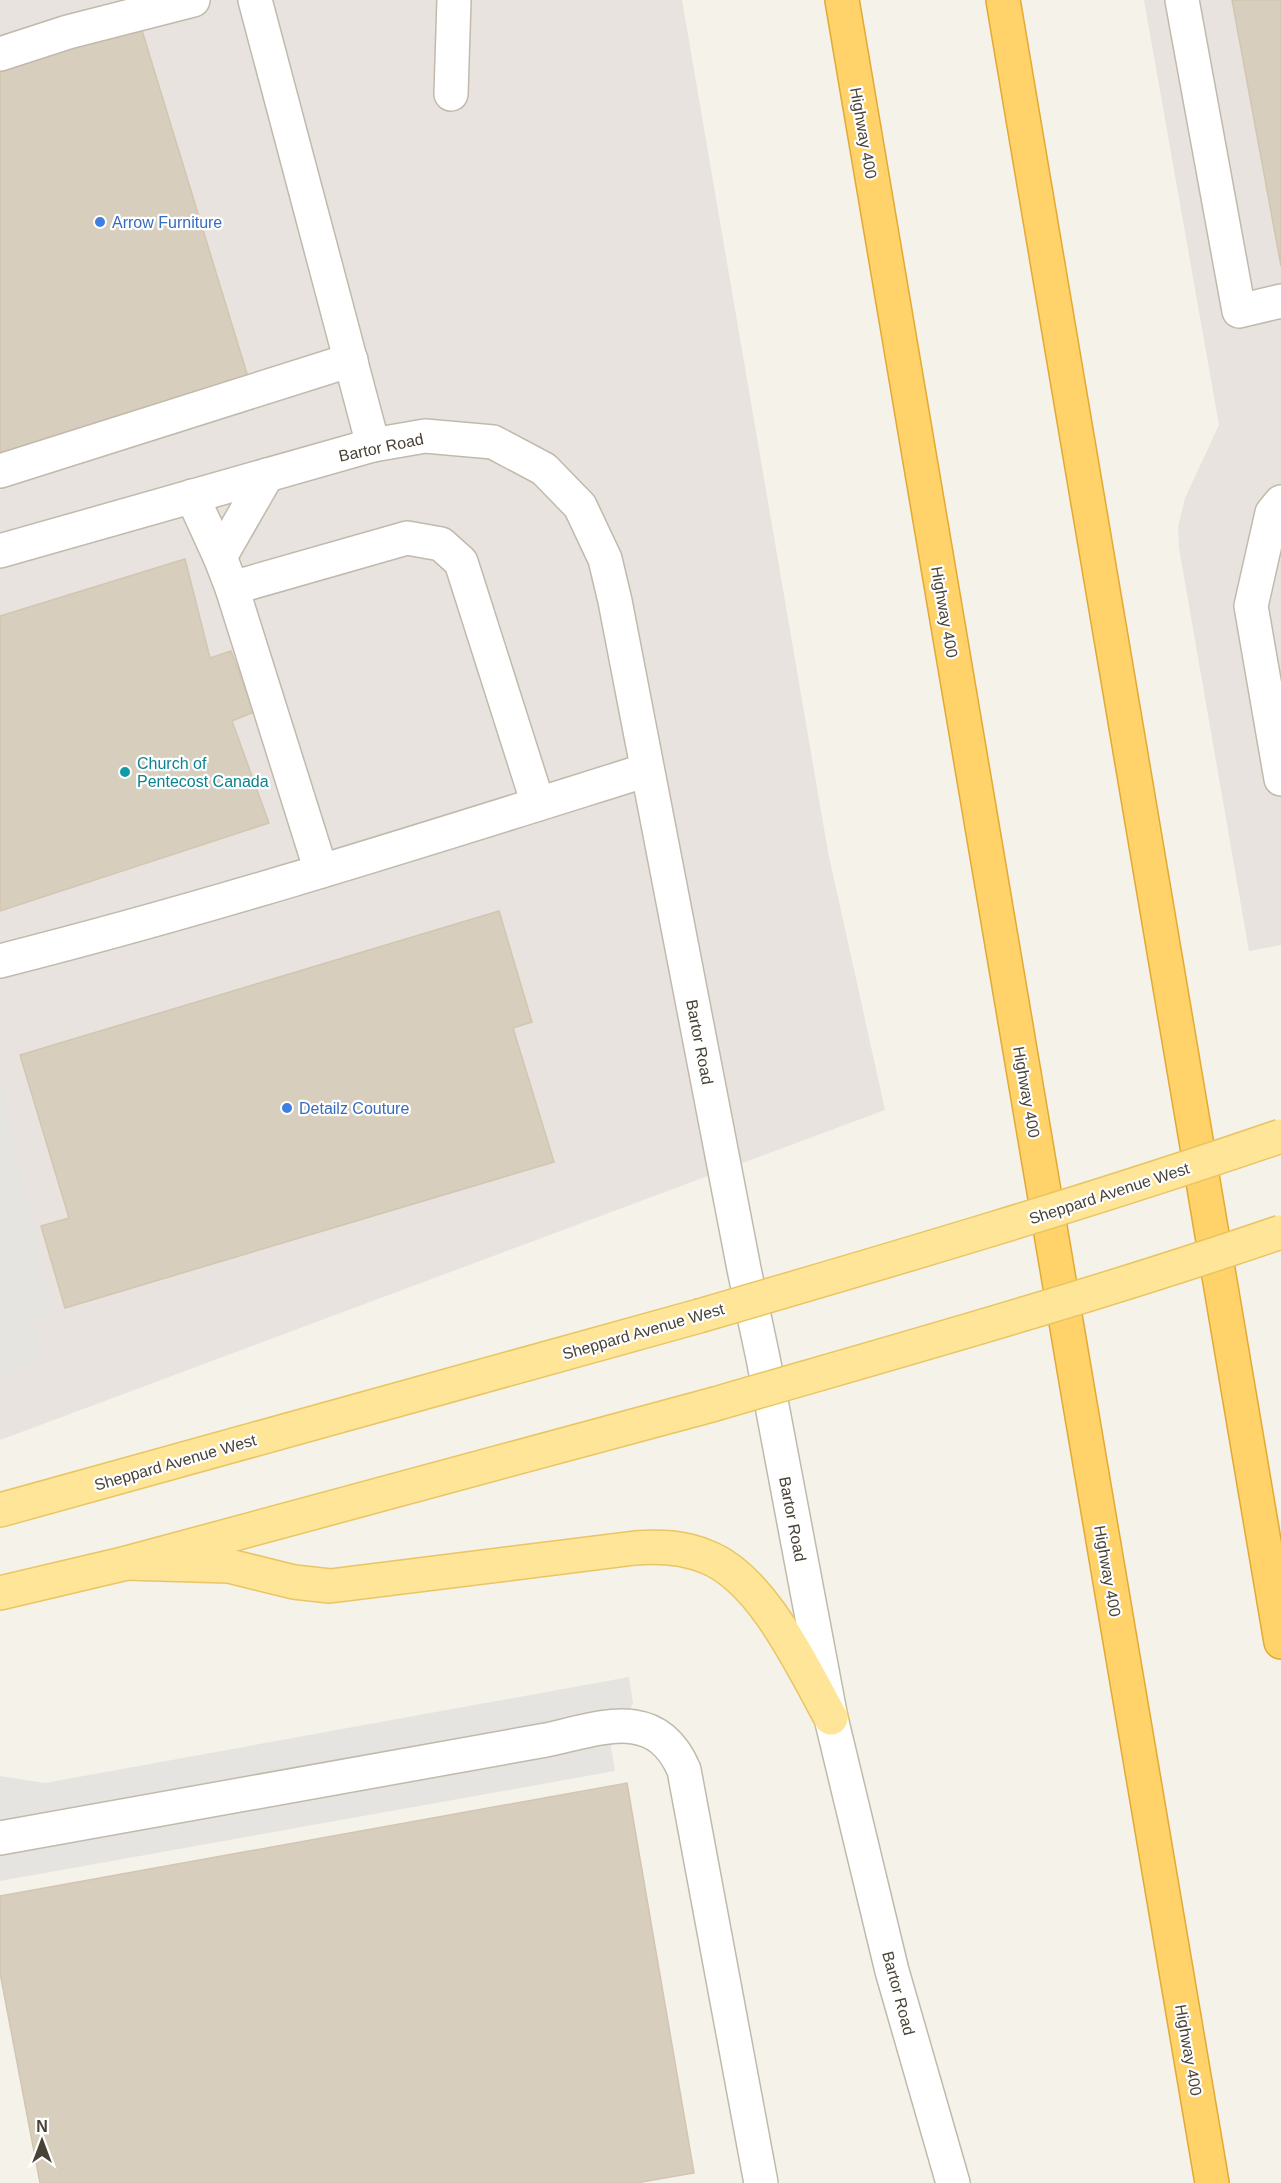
<svg xmlns="http://www.w3.org/2000/svg" width="1281" height="2183" viewBox="0 0 1281 2183" font-family="Helvetica,sans-serif">
	<style>
		.industrial { fill: #e8e3de }
		.parking { fill: #e6e4e1 }
		.building { fill: #d7cebe; stroke: #d3c6b1; stroke-width: 1.5 }
		.lines { fill: none; stroke-linecap: round; stroke-linejoin: round }
		.minor-casing { stroke: #c1baab; stroke-width: 36 }
		.major-casing { stroke: #e9c563; stroke-width: 36 }
		.highway-casing { stroke: #e4a934; stroke-width: 36 }
		.minor { stroke: #fff; stroke-width: 33 }
		.major { stroke: #ffe598; stroke-width: 33 }
		.highway { stroke: #ffd26a; stroke-width: 33 }
		.major-bridge-casing { stroke: #e9c563; stroke-width: 36; stroke-linecap: butt }
		.major-bridge { stroke: #ffe598; stroke-width: 33 }
		.shop-dot { fill: #3f7fe0; stroke: #fff; stroke-width: 2 }
		.culture-dot { fill: #0f9aa8; stroke: #fff; stroke-width: 2 }
		.labels { text-anchor: middle; stroke-width: 4.5; stroke-linejoin: round; paint-order: stroke }
		.street-label { font-size: 16px; fill: #494337; stroke: #fff }
		.shop-label { font-size: 16px; fill: #366cbe; stroke: #fff; text-anchor: start }
		.culture-label { font-size: 16px; fill: #0d838f; stroke: #fff; text-anchor: start }
	</style>
	<rect width="100%" height="100%" fill="#f5f2e9"/>
	<g class="industrial">
		<polygon points="0,0 682,0 828,852 885,1110 0,1440"/>
		<polygon points="1144,0 1281,0 1281,945 1249,951 1179,548 1178,527 1185,498 1219,425"/>
	</g>
	<g class="parking">
		<polygon points="0,1073 52,1312 31,1319 44,1361 0,1375"/>
		<polygon points="629,1677 633,1703 611,1747 615,1771 0,1881 0,1776 45,1783"/>
	</g>
	<g class="building">
		<polygon points="1232,0 1281,0 1281,266"/>
		<polygon points="140,24 248,377 0,453 0,66"/>
		<polygon points="185,559 210,658 231,651 254,712 232,721 269,823 0,911 0,616"/>
		<polygon points="499,911 532,1022 513,1028 554,1162 65,1308 41,1226 69,1218 20,1055"/>
		<polygon points="627,1783 694,2173 636,2183 40,2183 0,1973 0,1896"/>
	</g>
	<g class="lines">
		<defs>
			<g id="minor">
				<polyline points="255,0 373,445"/>
				<polyline points="1182,0 1239,311 1281,301"/>
				<polyline points="0,54 68,32 193,0"/>
				<polyline points="451,94 454,0"/>
				<polyline points="0,471 351,360"/>
				<polyline points="192,496 220,557 232,588"/>
				<polyline points="1281,502 1272,513 1251,606 1281,779"/>
				<polyline points="0,551 373,445 425,436 493,442 544,469 580,506 605,559 615,601 744,1269 763,1358 831,1718 892,1971 953,2183"/>
				<polyline points="220,557 267,475"/>
				<polyline points="321,871 232,588 407,538 441,544 461,562 538,804"/>
				<path d="M0,961c218,-55 433,-124 647,-191"/>
				<path d="M0,1838l546,-98c55,-12 110,-35 138,30l77,413"/>
			</g>
			<g id="major">
				<polyline points="0,1510 699,1316"/>
				<path d="M127,1563l102,3 65,16 36,4 305,-38c25,-2 48,-1 72,9 56,22 96,111 124,161"/>
				<polyline points="0,1593 127,1563 715,1404"/>
			</g>
			<g id="highway">
				<polyline points="842,0 1212,2183"/>
				<polyline points="1003,0 1281,1642"/>
			</g>
		</defs>
		<use href="#minor" class="minor-casing"/>
		<use href="#major" class="major-casing"/>
		<use href="#highway" class="highway-casing"/>
		<use href="#minor" class="minor"/>
		<use href="#major" class="major"/>
		<use href="#highway" class="highway"/>
		<defs>
			<g id="major-bridge">
				<path d="M699,1316c195,-57 390,-114 582,-180"/>
				<path d="M715,1404c189,-55 380,-108 566,-172"/>
			</g>
		</defs>
		<use href="#major-bridge" class="major-bridge-casing"/>
		<use href="#major-bridge" class="major-bridge"/>
	</g>
	<g class="shop-dot">
		<circle cx="100" cy="222" r="6"/>
		<circle cx="287" cy="1108" r="6"/>
	</g>
	<circle class="culture-dot" cx="125" cy="772" r="6"/>
	<g class="labels">
		<g class="street-label">
			<text transform="translate(864 133) rotate(80)" y="6">Highway 400</text>
			<text transform="translate(381 447) rotate(-12)" y="6">Bartor Road</text>
			<text transform="translate(945 612) rotate(80)" y="6">Highway 400</text>
			<text transform="translate(700 1042) rotate(79)" y="6">Bartor Road</text>
			<text transform="translate(1027 1092) rotate(80)" y="6">Highway 400</text>
			<text transform="translate(1109 1193) rotate(-18)" y="6">Sheppard Avenue West</text>
			<text transform="translate(643 1331) rotate(-16)" y="6">Sheppard Avenue West</text>
			<text transform="translate(175 1462) rotate(-16)" y="6">Sheppard Avenue West</text>
			<text transform="translate(793 1519) rotate(79)" y="6">Bartor Road</text>
			<text transform="translate(1108 1571) rotate(80)" y="6">Highway 400</text>
			<text transform="translate(899 1993) rotate(75)" y="6">Bartor Road</text>
			<text transform="translate(1189 2050) rotate(80)" y="6">Highway 400</text>
		</g>
		<g class="shop-label">
			<text x="112" y="228">Arrow Furniture</text>
			<text x="299" y="1114">Detailz Couture</text>
		</g>
		<g class="culture-label">
			<text x="137" y="769">Church of<tspan x="137" dy="18">Pentecost Canada</tspan></text>
		</g>
	</g>
	<g transform="translate(42 2141)" stroke="#ffffff" stroke-width="4.5" paint-order="stroke">
	<path d="M0-4.5L10 22L0 15L-10 22Z" fill="#494337"/>
	<text y="-9" font-size="16" font-weight="bold" text-anchor="middle" fill="#494337">N</text>
	</g>
</svg>
